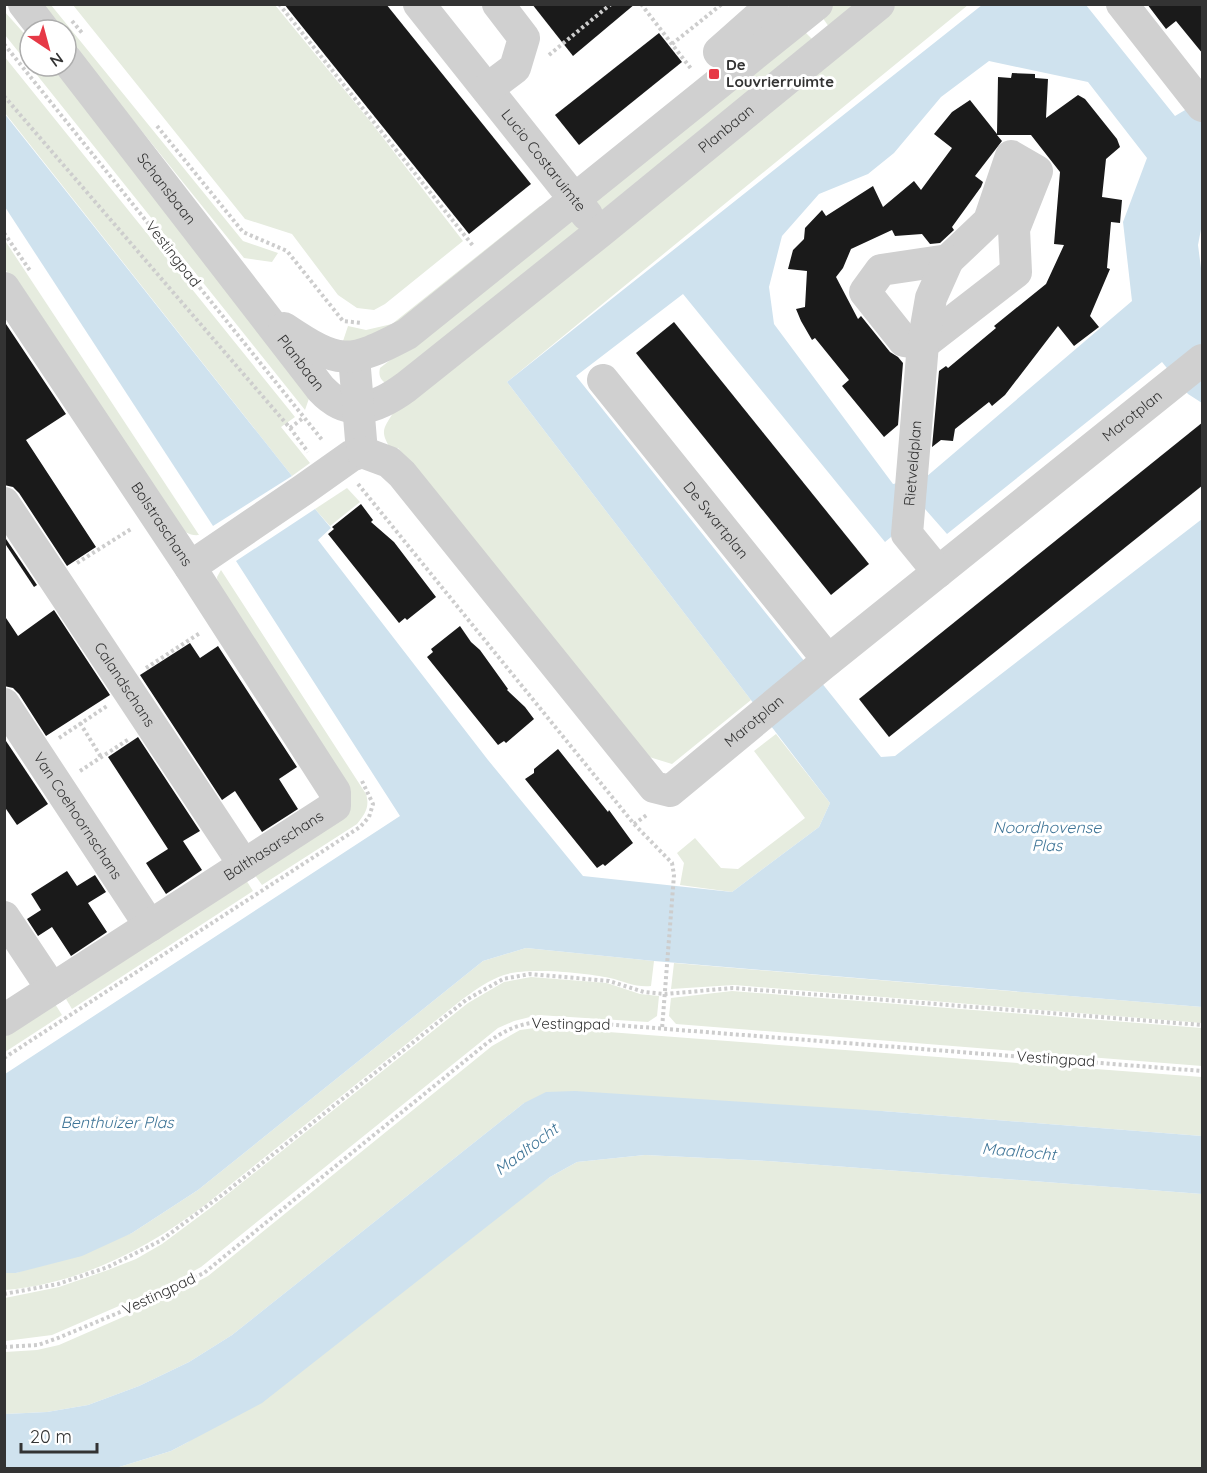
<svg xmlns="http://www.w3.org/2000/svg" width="1207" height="1473" viewBox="0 0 1207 1473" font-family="Quicksand,sans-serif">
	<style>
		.green { fill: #e6ecdf }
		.water { fill: #cfe2ee; fill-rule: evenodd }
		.building { fill: #1a1a1a }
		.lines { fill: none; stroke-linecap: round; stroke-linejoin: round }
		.path { stroke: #cdcdcd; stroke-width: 4; stroke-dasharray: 3 3; stroke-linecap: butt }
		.minor { stroke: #d0d0d0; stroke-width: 32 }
		.poi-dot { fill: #e63946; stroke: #fff; stroke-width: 2 }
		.labels { text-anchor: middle; stroke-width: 6; stroke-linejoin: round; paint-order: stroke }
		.poi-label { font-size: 15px; font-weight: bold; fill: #333; stroke: #fff; text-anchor: start }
		.street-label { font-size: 15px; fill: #333; stroke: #fff }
		.water-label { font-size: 16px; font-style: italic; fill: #3f7597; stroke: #fff }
	</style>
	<rect width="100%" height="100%" fill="#fff"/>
	<g class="green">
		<polygon points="40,5 51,5 243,241 278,253 272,262 244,258 66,37 66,30 60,30"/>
		<polygon points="73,5 275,5 370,121 463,241 385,304 374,310 357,308 338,295 292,234 245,219"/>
		<polygon points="833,5 869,5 829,27 820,14"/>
		<path d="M896,5h72l-461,377 244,318 -79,64 -26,-8 -248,-308 -6,3c-13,-20 -9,-22 3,-41z"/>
		<polygon points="4,11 30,40 30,66 52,66 313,387 305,410 5,35"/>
		<polygon points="803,30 813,40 601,211 592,200"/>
		<polygon points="4,56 295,417 281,427 310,463 292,476 5,113"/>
		<polygon points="540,206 547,214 389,339 341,347 348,326 366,330 392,324"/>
		<path d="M575,215l9,11 -194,160c-9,-5 -12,-9 -10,-18z"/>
		<path d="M4,239l195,296c-18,2 -28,-18 -39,-30l-155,-236z"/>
		<polygon points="347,488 360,502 330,526 315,509"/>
		<path d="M221,570l145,224c4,13 -1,20 -9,30l-95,61 -8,-11 86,-60 -122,-229 -1,-8z"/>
		<polygon points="776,734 830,803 819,827 732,892 680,885 684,863 677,853 695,838 721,868 738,869 805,818 754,751"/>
		<polygon points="246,880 253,891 72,1009 66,999"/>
		<path d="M526,948l128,13 -3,25c-14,2 -28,-5 -41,-8 -26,-5 -82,-11 -106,-3 -15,5 -27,14 -40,23l-259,207c-58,44 -126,79 -200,85v-17h11l116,-40 66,-43 285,-229z"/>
		<polygon points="674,963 1202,1007 1202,1023 734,985 671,989"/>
		<polygon points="531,977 607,983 640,994 659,996 657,1016 648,1022 538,1015 514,1021 498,1028 201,1267 172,1283 52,1335 5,1341 5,1298 59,1287 108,1270 136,1259 162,1244 209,1209 468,1003 504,982"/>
		<polygon points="732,991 1202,1028 1202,1066 676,1024 669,1016 671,998"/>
		<polygon points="55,1004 62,1015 5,1052 5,1033"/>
		<polygon points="542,1027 1202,1077 1202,1136 882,1111 524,1103 232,1335 189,1362 139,1386 88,1405 47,1412 5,1414 5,1352 37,1350 59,1345 171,1296 208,1276 492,1046 520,1030"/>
		<polygon points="645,1155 768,1161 1202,1194 1202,1468 116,1468 171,1451 188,1442 550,1177 577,1162"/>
	</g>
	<g class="water">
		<path d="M982,5h104l89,111 27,-16v124l-4,21 4,31v127l-14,-9 -26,-32 -215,172 -22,-25 -40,33 -202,-248 -107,82 305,381 14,-1 307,-237v488l-548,-46 -128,-13 -43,13 -285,229 -66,43 -50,23 -66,17h-11v-199l395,-258 -164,-255 79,-52 16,19 -13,12 170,220 95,116 149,16 87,-65 11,-24 -323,-421zM989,61l99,21 59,76 -24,64 9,79 -206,176 -33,7 -119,-160 -5,-37 13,-51 37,-42 49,-20 26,-21 47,-56z"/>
		<polygon points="4,113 292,476 213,526 5,207"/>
		<polygon points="575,1091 882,1111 1202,1136 1202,1194 768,1161 645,1155 577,1162 550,1177 262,1403 171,1451 116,1468 5,1468 5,1414 47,1412 88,1405 139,1386 189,1362 232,1335 524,1103 546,1092"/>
	</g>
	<g class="building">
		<polygon points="284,4 386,4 531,184 469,234"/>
		<polygon points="532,4 635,4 573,56"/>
		<polygon points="1147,4 1203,4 1203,54 1176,21 1166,29"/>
		<polygon points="659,33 682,62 579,145 555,115"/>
		<polygon points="1012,73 1035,74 1035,78 1048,79 1046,118 1078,95 1085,99 1117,139 1120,147 1106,159 1102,197 1122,200 1120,223 1111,222 1107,268 1110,269 1090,316 1099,327 1074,346 1058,326 1005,395 992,406 989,402 955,429 953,441 941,440 932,447 939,371 946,366 948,368 996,328 994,326 1046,284 1064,245 1054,244 1060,172 1031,135 997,135 1002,141 975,176 983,182 981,187 952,227 954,230 940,243 930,244 922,234 895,236 892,230 851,249 843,268 836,277 858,319 861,316 890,352 898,357 903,363 898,425 884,437 842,386 849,380 815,338 812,340 801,321 796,309 805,307 807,271 788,269 793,250 804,239 805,228 822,210 826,216 873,186 883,207 914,181 921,190 952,148 934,134 952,112 970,100 997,134 998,77 1011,78"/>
		<polygon points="4,321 66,414 26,440 96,547 67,566 19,493 13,487 4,485"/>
		<polygon points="674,322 869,564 831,595 636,353"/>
		<polygon points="1203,422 1203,485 889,737 859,699"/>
		<polygon points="361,504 373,520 371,522 394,542 436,597 407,620 405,618 399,623 328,534 334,529 332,527"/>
		<polygon points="4,536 37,585 34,587 4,542"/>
		<polygon points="54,610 110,695 46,736 19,694 13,688 4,686 4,615 18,636"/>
		<polygon points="460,626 471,642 480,650 508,689 507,690 525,707 534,719 506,743 504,741 498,745 427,657 433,652 431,649"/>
		<polygon points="190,643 200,658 218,646 297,767 279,779 298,809 262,832 235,791 222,800 140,675"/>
		<polygon points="138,737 200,831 183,841 202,870 166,894 146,863 168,849 108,757"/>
		<polygon points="4,738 48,804 17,825 4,806"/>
		<polygon points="558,749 608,812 609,810 633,843 605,866 603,864 597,868 525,779 534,773 534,769"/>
		<polygon points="67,871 77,886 95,875 106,892 88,903 107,932 71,956 52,927 38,936 27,919 41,910 31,894"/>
	</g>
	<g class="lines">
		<g class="path">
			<polyline points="279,4 474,247"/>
			<polyline points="641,4 692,70"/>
			<polyline points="72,21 83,34"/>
			<polyline points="4,44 323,441"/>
			<polyline points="672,44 722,4"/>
			<polyline points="549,55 611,4"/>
			<polyline points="4,96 290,428 308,452"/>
			<polyline points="157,126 243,232 287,251 343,321 362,323"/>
			<polyline points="4,233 31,272"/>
			<polyline points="290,428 303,418"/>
			<polyline points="358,484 634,824 672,863 674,875 662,1029"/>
			<polyline points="77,563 131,529"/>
			<polyline points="146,668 200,633"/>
			<polyline points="80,723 101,757"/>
			<polyline points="59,738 107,706"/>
			<polyline points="80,771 129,739"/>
			<polyline points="634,824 648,814"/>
			<polyline points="4,1058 360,827 369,817 373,804 362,781"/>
			<polyline points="4,1294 58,1284 108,1267 160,1241 226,1192 466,1000 503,979 530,974 609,981 644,992 665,994 733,988 1202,1025"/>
			<path d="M4,1347l34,-2 20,-7 60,-25 86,-40 283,-230c27,-20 45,-22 78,-22l637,50"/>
		</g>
		<g class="minor">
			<polyline points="24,4 44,30"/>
			<path id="s1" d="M419,4l168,211"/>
			<polyline points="1122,4 1202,106"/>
			<polyline points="719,52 773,4"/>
			<path id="s2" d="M66,59l255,330c28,30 55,20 85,-2l194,-155 279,-228"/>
			<polyline points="487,89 515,68 524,38 498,4"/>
			<polygon points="1011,156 1037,171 1014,229 1016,272 923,344 904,341 865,292 881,270 948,260 989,221"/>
			<path id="s3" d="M4,288l186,279 113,-77 48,-34 11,-4 -8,-95"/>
			<path d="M284,328c55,37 64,37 123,6l410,-330"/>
			<path id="s4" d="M603,380l225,280"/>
			<path id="s5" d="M362,452l27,10 13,12 252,313 16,4 151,-125 381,-306"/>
			<path id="s6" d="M4,503l240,362"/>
			<path id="s7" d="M938,572l-31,-38 16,-190 8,-46 17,-38"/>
			<path id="s8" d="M4,704l146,222"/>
			<polyline points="4,917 52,989"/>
			<path id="s9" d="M4,1020l331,-214v-14l-145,-225"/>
		</g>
	</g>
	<rect class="poi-dot" x="708" y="68" width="12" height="12" rx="3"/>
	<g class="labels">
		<g class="poi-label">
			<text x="726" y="70">De<tspan x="726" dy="17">Louvrierruimte</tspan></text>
		</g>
		<g class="street-label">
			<text dy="5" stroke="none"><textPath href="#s2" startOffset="924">Planbaan</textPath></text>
			<text dy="5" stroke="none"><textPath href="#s1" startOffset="200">Lucio Costaruimte</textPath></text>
			<text dy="5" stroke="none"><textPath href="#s2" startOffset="164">Schansbaan</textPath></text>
			<text transform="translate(173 254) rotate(52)" y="5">Vestingpad</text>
			<text dy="5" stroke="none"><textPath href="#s2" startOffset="384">Planbaan</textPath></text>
			<text dy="5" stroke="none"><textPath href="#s5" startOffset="1060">Marotplan</textPath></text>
			<text dy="5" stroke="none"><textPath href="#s7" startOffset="120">Rietveldplan</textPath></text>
			<text dy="5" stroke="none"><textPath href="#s3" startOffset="284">Bolstraschans</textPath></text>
			<text dy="5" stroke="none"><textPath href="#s4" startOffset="180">De Swartplan</textPath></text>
			<text dy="5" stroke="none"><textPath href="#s6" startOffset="218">Calandschans</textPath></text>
			<text dy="5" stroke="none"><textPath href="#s5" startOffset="574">Marotplan</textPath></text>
			<text dy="5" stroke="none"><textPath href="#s8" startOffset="134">Van Coehoornschans</textPath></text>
			<text dy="5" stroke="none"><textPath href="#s9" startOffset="321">Balthasarschans</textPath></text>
			<text transform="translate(571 1024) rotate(1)" y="5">Vestingpad</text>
			<text transform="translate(1056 1059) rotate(4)" y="5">Vestingpad</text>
			<text transform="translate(159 1294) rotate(-25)" y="5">Vestingpad</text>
		</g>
		<g class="water-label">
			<text x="1047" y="833">Noordhovense<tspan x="1047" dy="18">Plas</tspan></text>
			<text x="117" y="1128">Benthuizer Plas</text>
			<text transform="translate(526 1149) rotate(-37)" y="6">Maaltocht</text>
			<text transform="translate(1019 1151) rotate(5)" y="6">Maaltocht</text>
		</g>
	</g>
	<rect width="1207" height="1473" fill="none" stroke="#333333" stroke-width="12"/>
	<g transform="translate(48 48) rotate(144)"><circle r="28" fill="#ffffff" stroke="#adadad" stroke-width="1.5"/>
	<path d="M0-4.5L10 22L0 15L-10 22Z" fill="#e63946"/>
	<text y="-9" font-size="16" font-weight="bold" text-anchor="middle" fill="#333333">N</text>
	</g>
	<path d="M21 1443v9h76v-9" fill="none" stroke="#333333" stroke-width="3"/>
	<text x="30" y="1443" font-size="18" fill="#333333" stroke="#ffffff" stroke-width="4.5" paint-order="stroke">20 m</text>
</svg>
